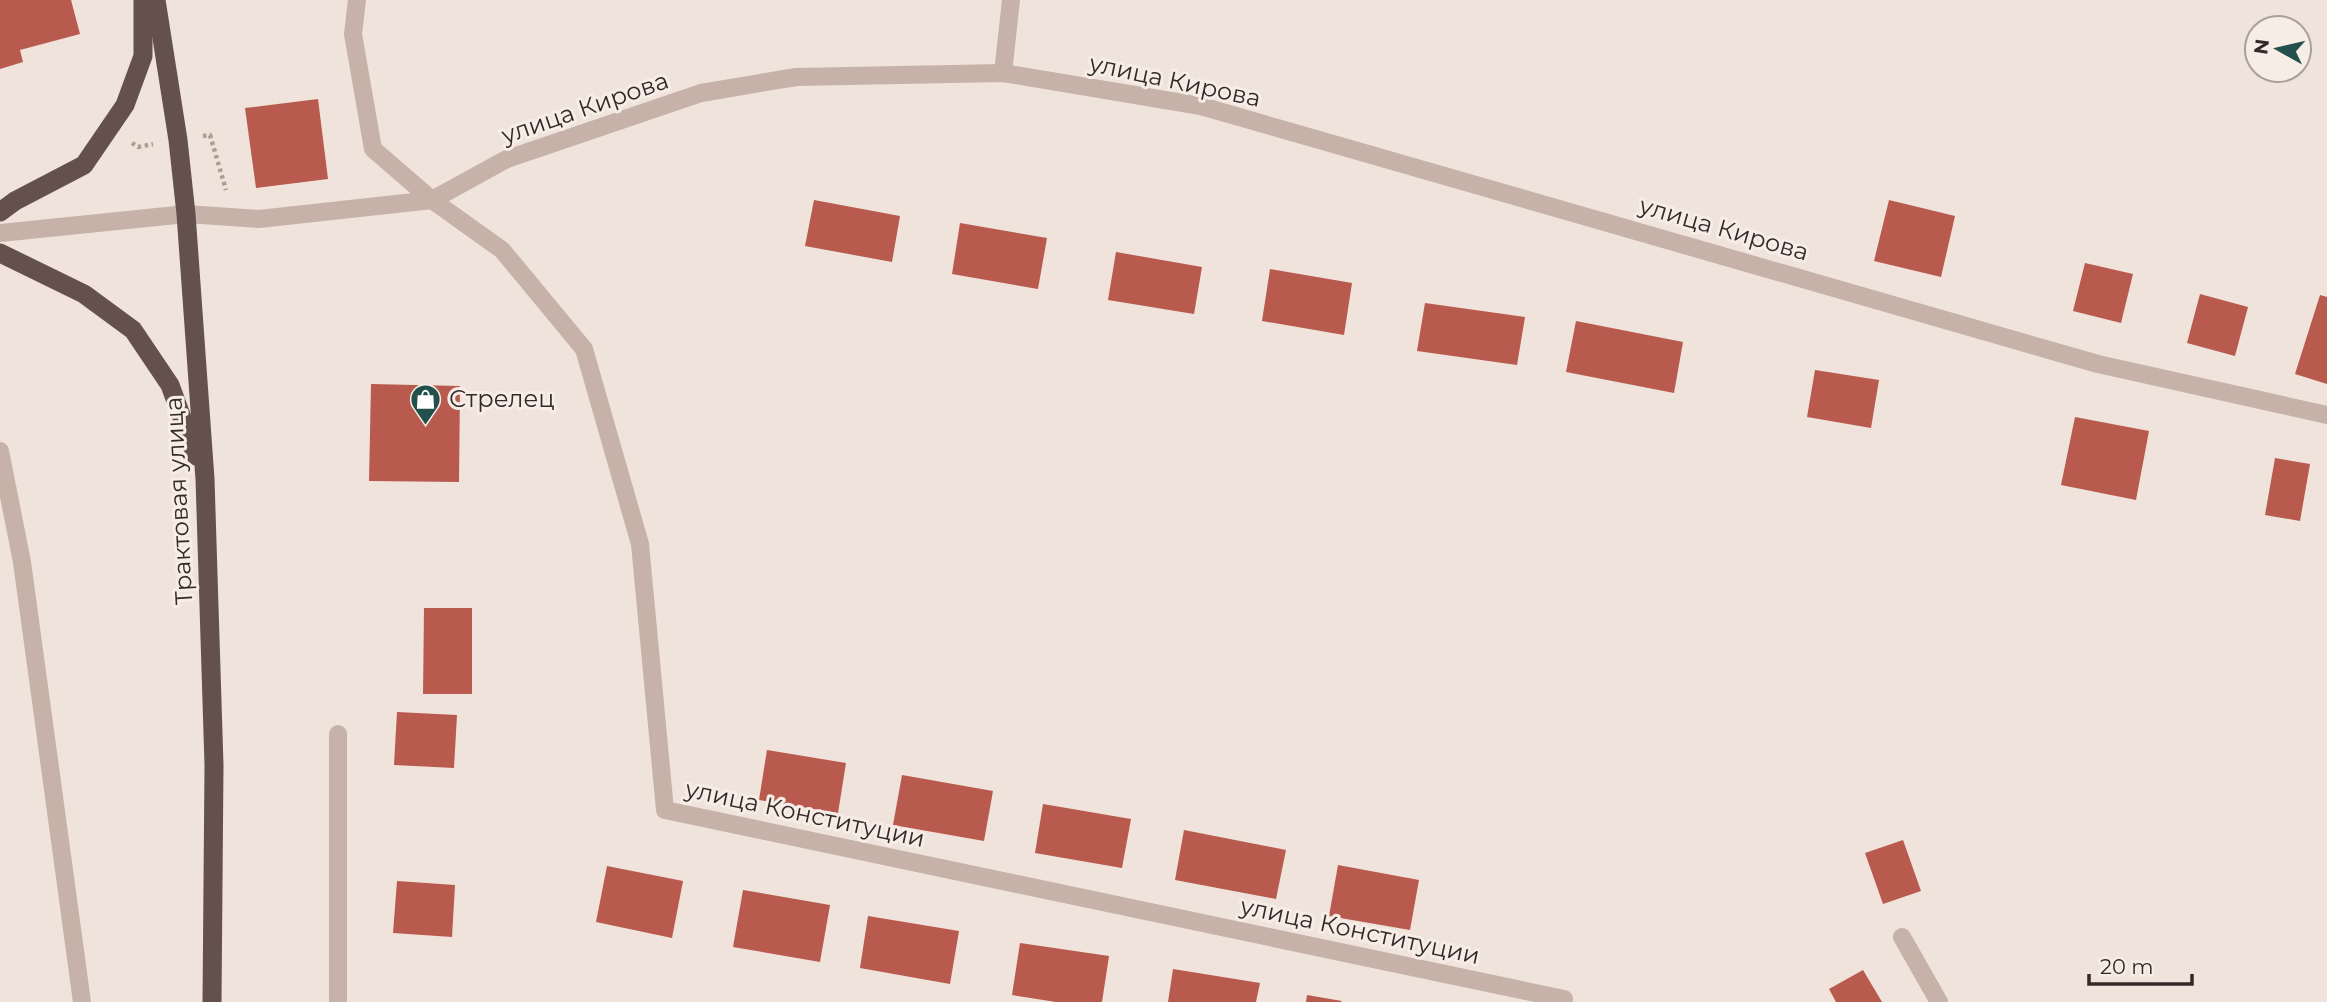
<svg xmlns="http://www.w3.org/2000/svg" width="2327" height="1002" viewBox="0 0 2327 1002" font-family="Montserrat,sans-serif">
	<style>
		.building { fill: #b95a4e }
		.lines { fill: none; stroke-linecap: round; stroke-linejoin: round }
		.path { stroke: #b19c93; stroke-width: 4.5; stroke-dasharray: 3.5 3.5; stroke-linecap: butt }
		.service { stroke: #c6b2a8; stroke-width: 18 }
		.minor { stroke: #c6b2a8; stroke-width: 18 }
		.tertiary { stroke: #c6b2a8; stroke-width: 18 }
		.trunk { stroke: #64514d; stroke-width: 19 }
		.labels { text-anchor: middle; stroke-width: 6; stroke-linejoin: round; paint-order: stroke }
		.street-label { font-size: 24px; fill: #332a28; stroke: #f7ede7 }
		.poi-label { font-size: 24px; fill: #332a28; stroke: #f7ede7; text-anchor: start }
	</style>
	<rect width="100%" height="100%" fill="#efe3db"/>
	<g class="building">
		<polygon points="0,0 71,0 80,34 20,50 23,62 0,69"/>
		<polygon points="318,99 328,179 256,188 245,108"/>
		<polygon points="814,200 900,216 892,262 805,246"/>
		<polygon points="1889,200 1955,216 1941,277 1874,261"/>
		<polygon points="960,223 1047,238 1038,289 952,274"/>
		<polygon points="1116,252 1202,267 1194,314 1108,300"/>
		<polygon points="2085,263 2133,274 2121,323 2073,311"/>
		<polygon points="1270,269 1352,283 1344,335 1262,321"/>
		<polygon points="2200,294 2248,307 2235,356 2187,343"/>
		<polygon points="2320,295 2327,297 2327,384 2295,374"/>
		<polygon points="1425,303 1525,317 1517,365 1417,351"/>
		<polygon points="1576,321 1683,342 1674,393 1566,372"/>
		<polygon points="1815,370 1879,380 1871,428 1807,417"/>
		<polygon points="371,384 460,386 459,482 369,481"/>
		<polygon points="2075,417 2149,431 2136,500 2061,485"/>
		<polygon points="2275,458 2310,464 2300,521 2265,515"/>
		<polygon points="424,608 472,608 472,694 423,694"/>
		<polygon points="397,712 457,715 454,768 394,765"/>
		<polygon points="767,750 846,763 838,813 759,800"/>
		<polygon points="902,775 993,791 984,841 893,825"/>
		<polygon points="1043,804 1131,819 1122,868 1035,853"/>
		<polygon points="1184,830 1286,850 1276,899 1175,880"/>
		<polygon points="1903,840 1921,891 1883,904 1865,853"/>
		<polygon points="1338,865 1419,880 1410,930 1329,916"/>
		<polygon points="607,866 683,881 672,938 596,922"/>
		<polygon points="397,881 455,885 452,937 393,933"/>
		<polygon points="743,890 830,905 820,962 733,947"/>
		<polygon points="868,916 959,931 950,984 860,968"/>
		<polygon points="1020,943 1109,956 1102,1002 1056,1002 1012,995"/>
		<polygon points="1173,969 1260,983 1256,1002 1168,1002"/>
		<polygon points="1863,970 1882,1002 1836,1002 1829,989"/>
		<polygon points="1307,995 1342,1001 1341,1002 1306,1002"/>
	</g>
	<g class="lines">
		<g class="path">
			<polyline points="203,136 210,135 226,190"/>
			<polyline points="132,143 138,147 153,144"/>
		</g>
		<g class="service">
			<polyline points="357,0 353,34 373,149 432,200"/>
			<polyline points="1003,73 1011,0"/>
			<polyline points="0,451 22,562 82,1002"/>
		</g>
		<g class="minor">
			<polyline points="432,200 502,250 584,349 640,544 665,810 1564,999"/>
			<polyline points="186,214 259,219 432,200 507,159 701,93 796,77 1003,73 1201,106 2098,364 2327,415"/>
			<polyline points="338,734 338,1002"/>
			<polyline points="1902,937 1939,1002"/>
		</g>
		<polyline class="tertiary" points="0,233 186,214"/>
		<g class="trunk">
			<polyline points="156,0 178,140 186,214 205,479 214,765 212,1002"/>
			<polyline points="0,212 15,201 84,165 125,105 143,56 143,0"/>
			<polyline points="0,253 84,294 133,330 170,385 196,456"/>
		</g>
	</g>
	<defs>
		<symbol id="shop-pin" viewBox="-11 -11 22 30"><path d="M0 17L-7.5 6A9.5 9.5 0 1 1 7.5 6Z" fill="#22504d" stroke="#f7ede7"/><path d="M-5-2.5h2.3a2.7 3.5 0 0 1 5.4 0H5L5.5 6h-11ZM-1.5-2.5h3a1.5 2.3 0 0 0-3 0Z" fill="#fff"/></symbol>
	</defs>
	<g fill-rule="evenodd">
		<use href="#shop-pin" x="408" y="382" width="35" height="47"/>
	</g>
	<g class="labels">
		<g class="street-label">
			<text transform="translate(1175 81) rotate(12)" y="8">улица Кирова</text>
			<text transform="translate(585 108) rotate(-19)" y="8">улица Кирова</text>
			<text transform="translate(1724 229) rotate(16)" y="8">улица Кирова</text>
			<text transform="translate(179 501) rotate(-93)" y="8">Трактовая улица</text>
			<text transform="translate(805 814) rotate(12)" y="8">улица Конституции</text>
			<text transform="translate(1360 931) rotate(12)" y="8">улица Конституции</text>
		</g>
		<g class="poi-label">
			<text x="449" y="407">Стрелец</text>
		</g>
	</g>
	<g transform="translate(2278 49) rotate(278)"><circle r="33" fill="#f7ede7" stroke="#a99f9b" stroke-width="2"/>
	<path d="M0-5L12 26L0 18L-12 26Z" fill="#22504d"/>
	<text y="-10" font-size="19" font-weight="bold" text-anchor="middle" fill="#332a28">N</text>
	</g>
	<path d="M2089 974v10h103v-10" fill="none" stroke="#332a28" stroke-width="3.5"/>
	<text x="2100" y="974" font-size="21" fill="#332a28" stroke="#f7ede7" stroke-width="5" paint-order="stroke">20 m</text>
</svg>
